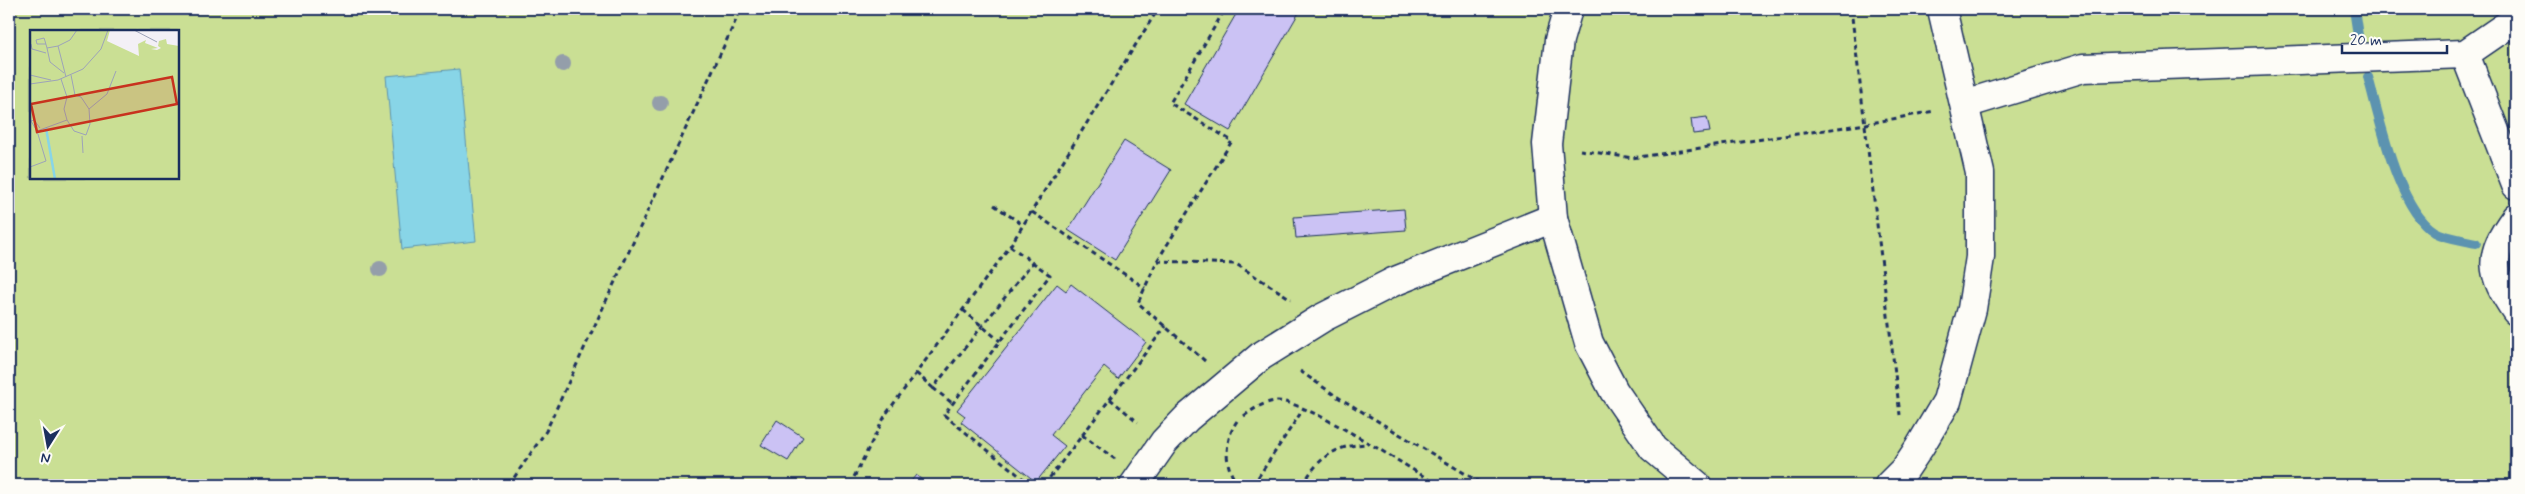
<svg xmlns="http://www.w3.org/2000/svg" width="2525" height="494" viewBox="0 0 2525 494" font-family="Mynerve,sans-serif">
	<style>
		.green { fill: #cadf94; stroke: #728779; fill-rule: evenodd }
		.water { fill: #88d5e7; stroke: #5c93b0 }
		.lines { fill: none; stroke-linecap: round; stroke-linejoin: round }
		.stream { stroke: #5c93b0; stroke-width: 10 }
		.building { fill: #cbc2f4; stroke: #1b2f5e }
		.minor-casing { stroke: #1b2f5e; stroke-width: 31 }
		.path { stroke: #1b2f5e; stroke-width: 3; stroke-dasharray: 5 4; stroke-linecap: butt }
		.minor { stroke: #fdfcf7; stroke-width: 28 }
		.tree { fill: #949eaa }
		.inset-river { fill: none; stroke: #88d5e7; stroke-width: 2.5 }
		.inset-road { fill: none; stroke: #9da3b9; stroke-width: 1 }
		.view { fill: #c8321e; fill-opacity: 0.15; stroke: #c8321e; stroke-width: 2.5 }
		.inset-edge { fill: none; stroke: #1b2f5e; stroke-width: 2.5 }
	</style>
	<rect width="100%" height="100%" fill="#f3f0f6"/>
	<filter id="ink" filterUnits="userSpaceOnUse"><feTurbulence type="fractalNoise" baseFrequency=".02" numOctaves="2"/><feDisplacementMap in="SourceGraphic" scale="10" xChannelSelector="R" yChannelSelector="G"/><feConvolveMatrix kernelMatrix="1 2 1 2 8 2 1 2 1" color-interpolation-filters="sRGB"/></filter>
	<g filter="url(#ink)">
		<path class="green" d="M9,9h2507v476h-2507zM31,31h147v147h-147z"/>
		<polygon class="water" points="459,69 476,241 402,249 386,76"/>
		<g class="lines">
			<g class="stream">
				<polyline points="2354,9 2359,42"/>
				<path d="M2368,77c12,42 29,131 67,155 11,6 29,8 41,11"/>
			</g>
		</g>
		<g class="building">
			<polygon points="1239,9 1301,9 1230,131 1184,104"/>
			<polygon points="1707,117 1710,132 1693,134 1691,119"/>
			<polygon points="1124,141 1171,170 1115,260 1068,230"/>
			<polygon points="1404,209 1406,230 1296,238 1294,217"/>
			<polygon points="1057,284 1066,291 1071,284 1146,342 1118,379 1104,367 1051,435 1065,446 1036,482 961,422 965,416 957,410"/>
			<polygon points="777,420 803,437 788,461 761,445"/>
			<polygon points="916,475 928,485 908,485"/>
		</g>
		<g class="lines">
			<defs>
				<g id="minor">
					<polyline points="1568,9 1559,40 1547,144 1553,218 1589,343 1614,391 1653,448 1697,485"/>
					<polyline points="2465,54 2516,185"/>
					<polyline points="1965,104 2083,68 2465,54 2516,19"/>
					<path d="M2516,217c-29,39 -26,56 0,94"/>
					<polyline points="1134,485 1164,442 1187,418 1261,356 1322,318 1393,282 1553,218"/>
					<polyline points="1889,485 1905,469 1919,448 1947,401 1972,309 1980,257 1980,173 1942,9"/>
				</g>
			</defs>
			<use href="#minor" class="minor-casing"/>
			<g class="path">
				<polyline points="1851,9 1900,415"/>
				<polyline points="1580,150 1632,158 1866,124 1934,111"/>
				<polyline points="994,205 1023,225"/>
				<polyline points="1032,212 1145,288"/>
				<polyline points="1010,246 1050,275 944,415 1031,485"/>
				<polyline points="1157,261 1236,264 1291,299"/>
				<polyline points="963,310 1000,341"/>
				<polyline points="1205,361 1138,303 1157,261 1232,141 1170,103 1225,9"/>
				<polyline points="1300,371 1336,396 1484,485"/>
				<polyline points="916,373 933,388 1033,262"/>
				<polyline points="933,388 952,403"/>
				<polyline points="1110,399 1138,422"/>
				<path d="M1244,416c9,-7 22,-15 34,-15 28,0 131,67 160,84"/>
				<path d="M1237,421c-13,19 -14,47 2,64"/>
				<polyline points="1082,435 1115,459"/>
				<polyline points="509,485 546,431 741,9"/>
				<polyline points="850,485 886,414 1010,246 1158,9"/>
				<polyline points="1044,485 1166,326"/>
				<polyline points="1253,485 1304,408"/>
				<path d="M1303,485c15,-28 33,-40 65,-41"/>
			</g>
			<use href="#minor" class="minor"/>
		</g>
		<g class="tree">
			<circle cx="563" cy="64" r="8"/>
			<circle cx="660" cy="103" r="8"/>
			<circle cx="380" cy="269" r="8"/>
		</g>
	</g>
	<g transform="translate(30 30)">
		<rect width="149" height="149" fill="#f3f0f6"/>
		<path d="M0,0h80l-3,11 32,15 -1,-12 8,-4 -1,3 13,5 -7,1 6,1 4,-2 -3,-2 1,-5 7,-2 1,5 12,2v133h-149z" fill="#cadf94"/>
		<path class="inset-river" d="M16,98l9,51"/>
		<path class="inset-road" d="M104,0l23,12M1,14l1,5 14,4M16,14h-9l-1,-4 8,-2 1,3 2,7M28,16l12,-6 7,-10M34,43l-14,-11 -3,-14 11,-2 8,31M0,45l21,5M41,45l4,20M31,49l6,18 -3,12 3,11 7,11 12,4 4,-11 -1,-15 -8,-12 -6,-2 -8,2M0,54l28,-4 25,-11 18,-20 7,-19M59,79l18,-15 9,-23M10,98l-6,-8 -3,1 6,10 30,-11M52,106l1,17M0,137l16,-6 -9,-30"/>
		<path class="view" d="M142,47l5,27 -140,28 -6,-28z"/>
		<rect width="149" height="149" class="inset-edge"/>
	</g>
	<rect width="2525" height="494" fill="none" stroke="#fdfcf7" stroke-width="30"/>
	<rect x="15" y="15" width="2495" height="464" fill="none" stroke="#1b2f5e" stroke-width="2" filter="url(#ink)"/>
	<g transform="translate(48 446) rotate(191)" stroke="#fdfcf7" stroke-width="4" paint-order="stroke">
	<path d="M0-4L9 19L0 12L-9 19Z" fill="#1b2f5e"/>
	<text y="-8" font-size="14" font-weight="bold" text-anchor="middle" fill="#1b2f5e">N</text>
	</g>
	<path d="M2342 45v8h105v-8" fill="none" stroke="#1b2f5e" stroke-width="2.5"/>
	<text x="2350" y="45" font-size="15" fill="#1b2f5e" stroke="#fdfcf7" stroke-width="4" paint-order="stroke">20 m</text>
</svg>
